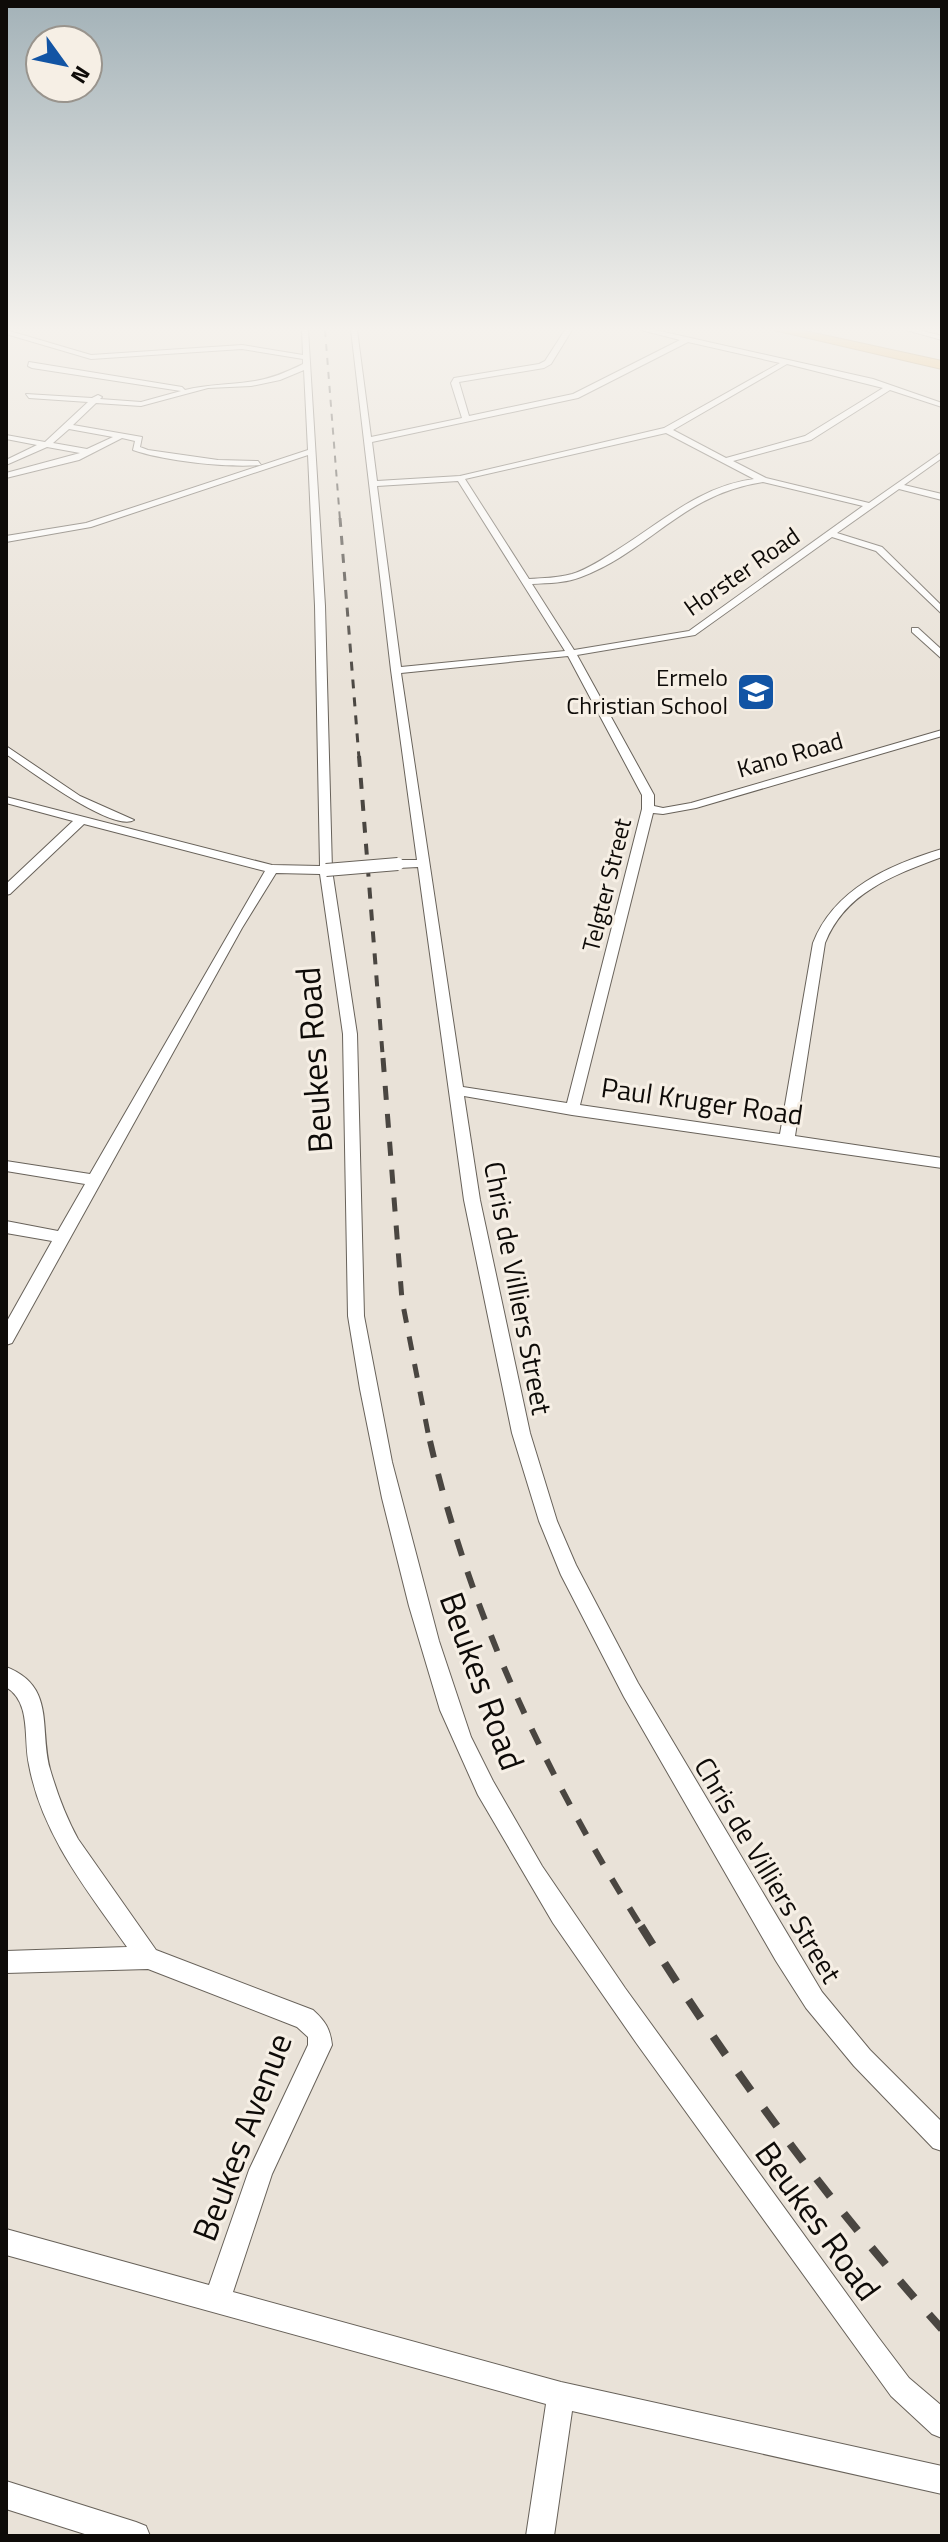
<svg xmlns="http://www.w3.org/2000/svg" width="948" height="2542" viewBox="0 0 948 2542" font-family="'Titillium Web',sans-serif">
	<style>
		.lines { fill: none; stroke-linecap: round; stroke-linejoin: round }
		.street-casing { stroke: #68625a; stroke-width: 2 }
		.highway-casing { stroke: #9f7633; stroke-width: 2 }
		.street { fill: #fff; fill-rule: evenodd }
		.highway { fill: #edaf4a; fill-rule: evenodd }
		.rail-far5 { stroke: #4a4641; stroke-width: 2; stroke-dasharray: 7 7; stroke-linecap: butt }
		.rail-far4 { stroke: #4a4641; stroke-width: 3; stroke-dasharray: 9 9; stroke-linecap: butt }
		.rail-far3 { stroke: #4a4641; stroke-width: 4; stroke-dasharray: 11 11; stroke-linecap: butt }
		.rail-far2 { stroke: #4a4641; stroke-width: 5; stroke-dasharray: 14 14; stroke-linecap: butt }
		.rail-far1 { stroke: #4a4641; stroke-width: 6; stroke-dasharray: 17 17; stroke-linecap: butt }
		.rail { stroke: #4a4641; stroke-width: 8; stroke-dasharray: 22 22; stroke-linecap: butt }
		.street-bridge-casing { stroke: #68625a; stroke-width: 14; stroke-linecap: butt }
		.street-bridge { stroke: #fff; stroke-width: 12 }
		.labels { text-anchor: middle; stroke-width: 6; stroke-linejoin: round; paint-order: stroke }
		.far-street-label { font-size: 24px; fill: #0e0b08; stroke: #f6efe5 }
		.far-poi-label { font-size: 24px; fill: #0e0b08; stroke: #f6efe5; text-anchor: end }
		.street-label { font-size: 28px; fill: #0e0b08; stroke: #f6efe5 }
		.near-street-label { font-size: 34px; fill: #0e0b08; stroke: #f6efe5 }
	</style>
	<rect width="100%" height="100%" fill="#e9e2d8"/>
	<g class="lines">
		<defs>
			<g id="street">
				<path d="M6,330l85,25 151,-10 61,10 -1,-25h6l17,276 7,264 25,164 7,282 28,146 47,179 32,96 22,44 49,85 83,122 253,349 31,41 33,28v32l-10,-4 -41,-38 -254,-352 -84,-121 -75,-128 -38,-85 -31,-104 -27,-108 -22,-109 -12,-73 -5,-282 -23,-160 -44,-1 -34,55 -230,415 -6,2v-22l46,-82 -46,-8v-12l52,10 27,-47 -79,-13v-10l84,13 175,-303 -181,-47 -74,70 -4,1v-11l67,-63 -67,-18v-6l266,68 48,1 -5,-260 -7,-151 -217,72 -85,15v-6l80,-13 222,-73 -4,-80 -24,10 -29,6 -43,2 -67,18 -45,-3 -23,22 69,12 -2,10 8,3 70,10 40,1 3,4c-34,3 -96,-4 -128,-15l2,-9 -13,-3 -43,22 -73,18v-5l74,-20 -33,-6 -41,18v-5l31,-15 -31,-6v-4l39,7 43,-40 -59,-4 -3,-4 66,4 6,-3 4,2 -2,2 41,3 40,-11 -149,-23 -4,-2 1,-4 153,25 3,3c24,-6 46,-5 70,-9 18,-3 32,-9 48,-17v-5l-61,-10 -151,10 -85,-25zM69,429l44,8 -26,12 -34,-6z"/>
				<path d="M351,330h6l14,107 91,-19 -11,-35 3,-5 85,-14 6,-3 20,-31h7l-21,34 -7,4 -85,14 10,34 104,-22 107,-54 -39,-10h14l218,49 69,24v4l-52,-17 -79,50 -78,21 33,17 103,25 73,-51v6l-38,27 38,9v6l-43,-11 -62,44 45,14 60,59v8l-66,-63 -44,-14 -137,98 -118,20 77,140v11l9,2 28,-5 251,-73v6l-246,72 -33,6 -10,-1 -73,292 200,29 33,-191c21,-54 76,-78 129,-94v8c-48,18 -97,35 -117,86l-30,193 147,22v10l-370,-53 -108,-19 16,104 50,233 27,88 19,44 62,118 184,309 48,58 72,72v29l-9,-3 -79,-82 -48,-58 -30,-47 -152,-264 -63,-122 -22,-54 -27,-88 -48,-233 -46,-333 -20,1 -6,-4 6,-4h19l-26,-190zM688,342l92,21 -116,65 -204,48 -83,5 -5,-39 206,-44zM787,364l96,24 -78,48 -79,22 -53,-28zM666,433l88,46c-54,7 -92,43 -137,71 -14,9 -29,19 -45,24 -14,4 -29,4 -43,5l-64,-100zM458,481l107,170 -164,16 -24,-181zM763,482l100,24 -174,125 -115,19 -42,-66c17,-1 34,-1 49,-7 69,-26 101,-83 182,-95zM568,656l74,139v14l-75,294 -104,-16 -62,-414z"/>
				<polygon points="906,330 919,330 942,336 942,340"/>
				<polygon points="912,628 918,628 942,650 942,659 912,632"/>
				<path d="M6,746l74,50 54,24c-21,13 -108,-52 -128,-66z"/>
				<path d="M6,1667c50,19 33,61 44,102 7,24 16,48 28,70l78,111 157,60c12,11 17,18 19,35l-60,129 -39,118 328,90 381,84v28l-370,-83 -18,125h-28l20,-132 -540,-149v-26l203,56 40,-115 59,-125v-8l-11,-10 -149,-58 -142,4v-22l121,-4c-40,-57 -85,-112 -98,-182 -6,-27 3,-62 -23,-78z"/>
				<polygon points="6,2481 136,2522 146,2526 150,2536 91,2536 6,2509"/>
			</g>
			<polygon id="highway" points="774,330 800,330 942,361 942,369"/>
		</defs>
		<use href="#street" class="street-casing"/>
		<use href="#highway" class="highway-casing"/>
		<use href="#street" class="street"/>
		<use href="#highway" class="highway"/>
		<polyline class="rail-far5" points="325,330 340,520"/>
		<polyline class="rail-far4" points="340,518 359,758"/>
		<polyline class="rail-far3" points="359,756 383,1060"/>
		<polyline class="rail-far2" points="383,1058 402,1300 430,1443"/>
		<path class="rail-far1" d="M430,1441c40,174 117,337 212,487"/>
		<path class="rail" d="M641,1926c88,141 189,279 301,403"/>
		<defs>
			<polyline id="street-bridge" points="326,870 398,864"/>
		</defs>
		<use href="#street-bridge" class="street-bridge-casing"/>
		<use href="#street-bridge" class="street-bridge"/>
	</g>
	<linearGradient id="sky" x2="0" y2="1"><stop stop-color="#a3b2b8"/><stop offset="0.48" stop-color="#f5f2ed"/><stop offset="1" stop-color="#f5f2ed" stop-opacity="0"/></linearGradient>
	<rect width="948" height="686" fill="url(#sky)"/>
	<defs>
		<symbol id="school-square" viewBox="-11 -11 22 22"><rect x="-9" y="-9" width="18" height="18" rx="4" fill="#1254a4" stroke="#f6efe5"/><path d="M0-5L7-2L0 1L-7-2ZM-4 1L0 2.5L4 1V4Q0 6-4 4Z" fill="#fff"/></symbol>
	</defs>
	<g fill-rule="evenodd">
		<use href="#school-square" x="734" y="670" width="44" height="44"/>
	</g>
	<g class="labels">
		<g class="far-street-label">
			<text transform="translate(742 572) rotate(-35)" y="8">Horster Road</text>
			<text transform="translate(790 755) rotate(-16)" y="8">Kano Road</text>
			<text transform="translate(607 885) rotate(-76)" y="8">Telgter Street</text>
		</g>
		<g class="far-poi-label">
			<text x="728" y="686">Ermelo<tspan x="728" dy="28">Christian School</tspan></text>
		</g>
		<g class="street-label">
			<text transform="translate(702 1101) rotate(8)" y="10">Paul Kruger Road</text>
			<text transform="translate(518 1288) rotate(79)" y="10">Chris de Villiers Street</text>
			<text transform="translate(768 1870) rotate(59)" y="10">Chris de Villiers Street</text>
		</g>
		<g class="near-street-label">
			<text transform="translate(314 1060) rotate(-94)" y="12">Beukes Road</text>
			<text transform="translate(482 1681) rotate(70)" y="12">Beukes Road</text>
			<text transform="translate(242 2137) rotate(-69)" y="12">Beukes Avenue</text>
			<text transform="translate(818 2221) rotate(54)" y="12">Beukes Road</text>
		</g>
	</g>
	<rect width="948" height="2542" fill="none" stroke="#0e0b08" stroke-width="16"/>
	<g transform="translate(64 64) rotate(123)"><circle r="38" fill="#f6efe5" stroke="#99948d" stroke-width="2"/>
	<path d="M0-6L14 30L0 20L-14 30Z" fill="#1254a4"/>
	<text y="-12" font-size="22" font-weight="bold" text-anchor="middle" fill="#0e0b08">N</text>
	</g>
</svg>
